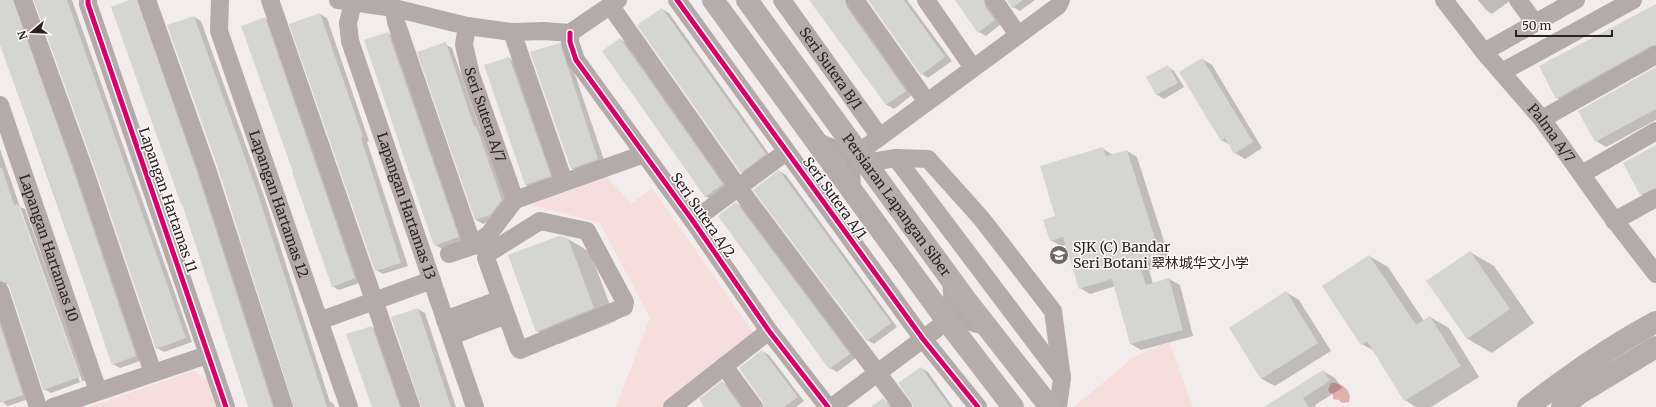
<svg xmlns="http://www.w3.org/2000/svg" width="1656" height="407" viewBox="0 0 1656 407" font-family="Merriweather,'Noto Sans SC',serif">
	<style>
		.green { fill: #f6dedc }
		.water { fill: #e2b0ac }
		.shadow { fill: #0003; fill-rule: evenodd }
		.building { fill: #d5d5d4 }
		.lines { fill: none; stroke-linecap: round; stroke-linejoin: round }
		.minor { stroke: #b4aaa9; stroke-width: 18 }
		.major { stroke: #b6acab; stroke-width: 22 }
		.cycleway-casing { stroke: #fff8f8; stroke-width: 8 }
		.cycleway { stroke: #d6006c; stroke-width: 5 }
		.labels { text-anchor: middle; stroke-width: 3; stroke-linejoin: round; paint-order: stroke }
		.street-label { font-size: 14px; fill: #272322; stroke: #fff8f8 }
		.poi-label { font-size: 14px; fill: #272322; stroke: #fff8f8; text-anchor: start }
	</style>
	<rect width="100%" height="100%" fill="#f2ecec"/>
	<g class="green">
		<polygon points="607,177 631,204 652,188 757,338 667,407 616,407 650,318 600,223 531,205"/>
		<polygon points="1169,342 1193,407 1074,407 1134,357"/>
		<polygon points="193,371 207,379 217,407 89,407"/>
	</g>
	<path class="water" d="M1331,383c11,-1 22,8 18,19l-7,1 -3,-3 -6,-1v-5l-3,-1 -2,-3z"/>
	<g class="shadow">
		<polygon points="0,0 20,0 143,360 120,368 113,364 0,42"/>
		<polygon points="34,0 72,0 192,342 164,352 157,348 96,168"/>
		<polygon points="133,0 139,0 144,2 278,407 249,407 183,204 181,203"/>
		<polygon points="811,0 852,0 912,95 894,109 887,105"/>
		<polygon points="869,0 907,0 952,61 928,78 922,74"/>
		<polygon points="956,0 991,0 1001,24 986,36 979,32"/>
		<polygon points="1007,0 1035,0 1020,11 1013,7"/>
		<polygon points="1478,0 1511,0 1492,14 1486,10"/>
		<polygon points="1656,5 1656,54 1567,104 1557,98"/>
		<polygon points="662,9 669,13 772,158 748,176 741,172"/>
		<polygon points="320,14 327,18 369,141 367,142 408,266 383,274 376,270"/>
		<polygon points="194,17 201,21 264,196 330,402 333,403 335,407 295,407"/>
		<polygon points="265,18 272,22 362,282 339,290 332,286"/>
		<polygon points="388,33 395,37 465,241 442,249 435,245"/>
		<polygon points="620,39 627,43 729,188 712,200 705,196"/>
		<polygon points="445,44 452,48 480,129 483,131 508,204 497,218 483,224 476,220"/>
		<polygon points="560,44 566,48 605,163 578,172 571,168"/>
		<polygon points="509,58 516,62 557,180 533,189 526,185 485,66"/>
		<polygon points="1202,59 1212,65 1262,148 1245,159 1235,153 1231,145 1221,140"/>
		<polygon points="1168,67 1174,71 1184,87 1164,99 1157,95 1148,78"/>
		<polygon points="1656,68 1656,120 1606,147 1596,141"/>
		<polygon points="1656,146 1656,198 1651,200 1641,194"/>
		<polygon points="1102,148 1113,155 1127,151 1137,157 1171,263 1149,270 1153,284 1169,279 1180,285 1193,336 1141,350 1131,344 1116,286 1090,294 1080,288 1066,245 1061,246 1050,240 1057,217"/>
		<path d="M0,149l20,58 5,2 61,171 -35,13 -7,-4 -35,-105 -5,1 -4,2zM18,207h2l62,174 -2,1z"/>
		<polygon points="779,171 786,175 897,327 874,344 867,340"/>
		<polygon points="736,203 743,207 856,358 837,372 830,368"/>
		<polygon points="568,239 590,252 616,321 559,344 537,331"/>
		<polygon points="1470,252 1494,266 1534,323 1492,353 1468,339 1428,281"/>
		<polygon points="1369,256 1388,267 1424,321 1430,317 1449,328 1479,377 1431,407 1416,407 1405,400 1374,351 1362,344"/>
		<polygon points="1286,292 1299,300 1331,351 1275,386 1262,379 1230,328"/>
		<polygon points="0,309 29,399 8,406 0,400"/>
		<polygon points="418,309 425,313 456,407 422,407"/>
		<polygon points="372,327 379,331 405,407 373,407"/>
		<polygon points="762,351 769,355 804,401 796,407 765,407"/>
		<polygon points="921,368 928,372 953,407 914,407"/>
		<polygon points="1323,371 1335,378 1342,388 1315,405 1316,407 1276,407"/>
		<polygon points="722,382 729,386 744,407 706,407"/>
		<polygon points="883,399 893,407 872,407"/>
	</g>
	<g class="building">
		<polygon points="0,0 13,0 75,175 136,356 112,365 49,180 0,45"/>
		<polygon points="34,0 67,0 186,338 156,349 95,169"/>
		<polygon points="130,0 137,0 198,175 273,407 248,407 182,203 181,204 111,7"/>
		<polygon points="809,0 845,0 846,6 906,91 886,105"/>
		<polygon points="868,0 904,0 945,57 921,75"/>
		<polygon points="955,0 984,0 985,6 995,20 978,33"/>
		<polygon points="1007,0 1023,0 1012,8"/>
		<polygon points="1656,4 1656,45 1651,46 1556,99 1539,66"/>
		<polygon points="662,8 766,154 741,173 637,25"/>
		<polygon points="320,13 363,137 361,138 401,263 375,271 289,24"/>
		<polygon points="194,16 257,191 327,407 294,407 218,168 167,25"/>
		<polygon points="265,17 355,278 332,287 292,172 293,172 241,26"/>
		<polygon points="388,32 459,237 434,246 364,40"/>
		<polygon points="620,38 723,184 705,197 602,51"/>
		<polygon points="446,42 474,126 476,126 502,200 490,215 475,220 417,52"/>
		<polygon points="560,43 598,159 571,169 530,52"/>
		<polygon points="509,57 551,176 525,185 484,65"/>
		<polygon points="1202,58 1253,142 1234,154 1225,138 1221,141 1179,72"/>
		<polygon points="1168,65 1178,83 1156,95 1146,77"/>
		<polygon points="1656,67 1656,109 1595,142 1578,111"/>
		<polygon points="1656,145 1656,188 1640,195 1623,163"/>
		<polygon points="1103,147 1106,156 1127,150 1161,257 1139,264 1146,285 1169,278 1183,330 1130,344 1112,279 1079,289 1063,237 1050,241 1043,220 1055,216 1040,166"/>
		<polygon points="0,168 2,168 14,205 18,204 80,377 43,390 10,288 7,283 0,281"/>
		<polygon points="779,170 891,323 867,341 753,190"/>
		<polygon points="736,202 850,354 829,369 718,216"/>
		<polygon points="559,236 568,238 594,308 536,332 508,255"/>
		<polygon points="1470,251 1510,309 1467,339 1426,281"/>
		<polygon points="1369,255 1416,325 1430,316 1461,366 1404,401 1367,341 1361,345 1322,286"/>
		<polygon points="1286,291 1318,343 1261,379 1229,328"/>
		<polygon points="418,308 451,407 421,407 391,317"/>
		<polygon points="0,325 23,395 0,403"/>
		<polygon points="372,326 400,407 372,407 346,334"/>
		<polygon points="762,350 798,397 784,407 764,407 762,401 739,368"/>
		<polygon points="921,367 950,407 913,407 911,401 898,383"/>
		<polygon points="1323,370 1330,381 1303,398 1309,407 1264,407"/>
		<polygon points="722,381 741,407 704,407 699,399"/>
		<polygon points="883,398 890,407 871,407"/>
	</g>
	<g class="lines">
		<g class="minor">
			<polyline points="23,0 85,172 153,373"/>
			<polyline points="88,0 88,4 226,407"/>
			<polyline points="147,0 208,172 284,407"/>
			<path id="s1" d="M220,0l-1,31 130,376"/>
			<polyline points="270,0 411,407"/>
			<polyline points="338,0 394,8 467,26 512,32 544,31 570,33 618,0"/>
			<polyline points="677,0 923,339 978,407"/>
			<path id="s2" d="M782,0l98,137"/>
			<polyline points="855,0 927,102"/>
			<polyline points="926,0 973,68"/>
			<polyline points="994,0 1018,35"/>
			<path id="s3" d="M1444,0l40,52 58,67 67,94 47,61"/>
			<polyline points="1518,0 1535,23"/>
			<path id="s4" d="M353,3l-5,20 2,18 125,366"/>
			<polyline points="610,5 738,187 903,407"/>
			<polyline points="394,8 396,22 473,246"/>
			<path id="s5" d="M467,26l-3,19 7,30 44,125"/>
			<polyline points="512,32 564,182"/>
			<polyline points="570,33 570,42 576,60 693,221 769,331 828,407"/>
			<polyline points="1484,52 1576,0"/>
			<polyline points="1502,72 1633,0"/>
			<path id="s6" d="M0,105l98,286"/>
			<polyline points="1542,119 1656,55"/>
			<path d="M815,140c14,8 26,12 43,13"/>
			<polyline points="896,158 1062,378 1058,407"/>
			<polyline points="865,163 896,158 928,159 981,218 1053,311 1062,378"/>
			<polyline points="1582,174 1656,131"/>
			<polyline points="852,191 851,166 858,153 1058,6 1061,0"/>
			<polygon points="540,221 587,231 625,302 624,307 520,350 518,347 486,258 487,254"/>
			<polyline points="693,221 786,152"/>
			<polyline points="1614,221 1656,198"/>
			<polyline points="449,254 473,246 489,234 515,200 644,154"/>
			<polyline points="0,291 38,407"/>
			<polyline points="445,320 501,299"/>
			<polyline points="319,321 432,280"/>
			<polyline points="947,321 953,308 951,280"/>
			<polyline points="451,336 506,315"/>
			<polyline points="724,366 754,407"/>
			<polyline points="53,407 207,355"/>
			<polyline points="672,407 769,331"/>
			<polyline points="832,407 947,321 961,319 987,327"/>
		</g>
		<g class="major">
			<polyline points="713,0 947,321 1013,407"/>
			<path id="s7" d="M747,0l219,300 84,107"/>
			<path d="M1528,407c40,-31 83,-61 128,-85"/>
			<polyline points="1562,407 1580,393 1656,347"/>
		</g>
		<defs>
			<g id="cycleway">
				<polyline points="88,0 88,4 226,407"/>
				<polyline points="677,0 923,339 978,407"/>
				<polyline points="570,33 570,42 576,60 693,221 769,331 828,407"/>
			</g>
		</defs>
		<use href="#cycleway" class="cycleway-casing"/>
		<use href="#cycleway" class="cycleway"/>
	</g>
	<defs>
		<symbol id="school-disc" viewBox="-11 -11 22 22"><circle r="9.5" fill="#6e6969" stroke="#fff8f8"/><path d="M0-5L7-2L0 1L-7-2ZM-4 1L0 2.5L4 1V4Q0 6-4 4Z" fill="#fff"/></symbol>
	</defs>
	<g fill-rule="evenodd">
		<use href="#school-disc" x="1048" y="244" width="22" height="22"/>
	</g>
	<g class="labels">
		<g class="street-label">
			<text dy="5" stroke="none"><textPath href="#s2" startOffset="84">Seri Sutera B/1</textPath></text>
			<text dy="5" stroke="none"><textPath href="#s5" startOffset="92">Seri Sutera A/7</textPath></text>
			<text dy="5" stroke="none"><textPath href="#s3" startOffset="171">Palma A/7</textPath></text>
			<text transform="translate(835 198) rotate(54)" y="5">Seri Sutera A/1</text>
			<text transform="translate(168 200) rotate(71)" y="5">Lapangan Hartamas 11</text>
			<text dy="5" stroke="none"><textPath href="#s1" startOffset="214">Lapangan Hartamas 12</textPath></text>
			<text dy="5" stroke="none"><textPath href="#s7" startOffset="254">Persiaran Lapangan Siber</textPath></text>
			<text dy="5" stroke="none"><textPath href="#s4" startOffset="213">Lapangan Hartamas 13</textPath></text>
			<text transform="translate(703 215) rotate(55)" y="5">Seri Sutera A/2</text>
			<text dy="5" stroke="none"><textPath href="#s6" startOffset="151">Lapangan Hartamas 10</textPath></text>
		</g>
		<g class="poi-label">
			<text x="1073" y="252">SJK (C) Bandar<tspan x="1073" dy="16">Seri Botani 翠林城华文小学</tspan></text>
		</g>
	</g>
	<g transform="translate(32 32) rotate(251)" stroke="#fff8f8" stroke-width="3" paint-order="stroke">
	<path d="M0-3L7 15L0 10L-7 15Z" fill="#272322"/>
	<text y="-6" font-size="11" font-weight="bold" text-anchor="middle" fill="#272322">N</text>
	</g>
	<path d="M1516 30v6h96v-6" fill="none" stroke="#272322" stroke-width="2"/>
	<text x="1522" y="30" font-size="12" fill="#272322" stroke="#fff8f8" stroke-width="3" paint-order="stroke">50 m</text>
</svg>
